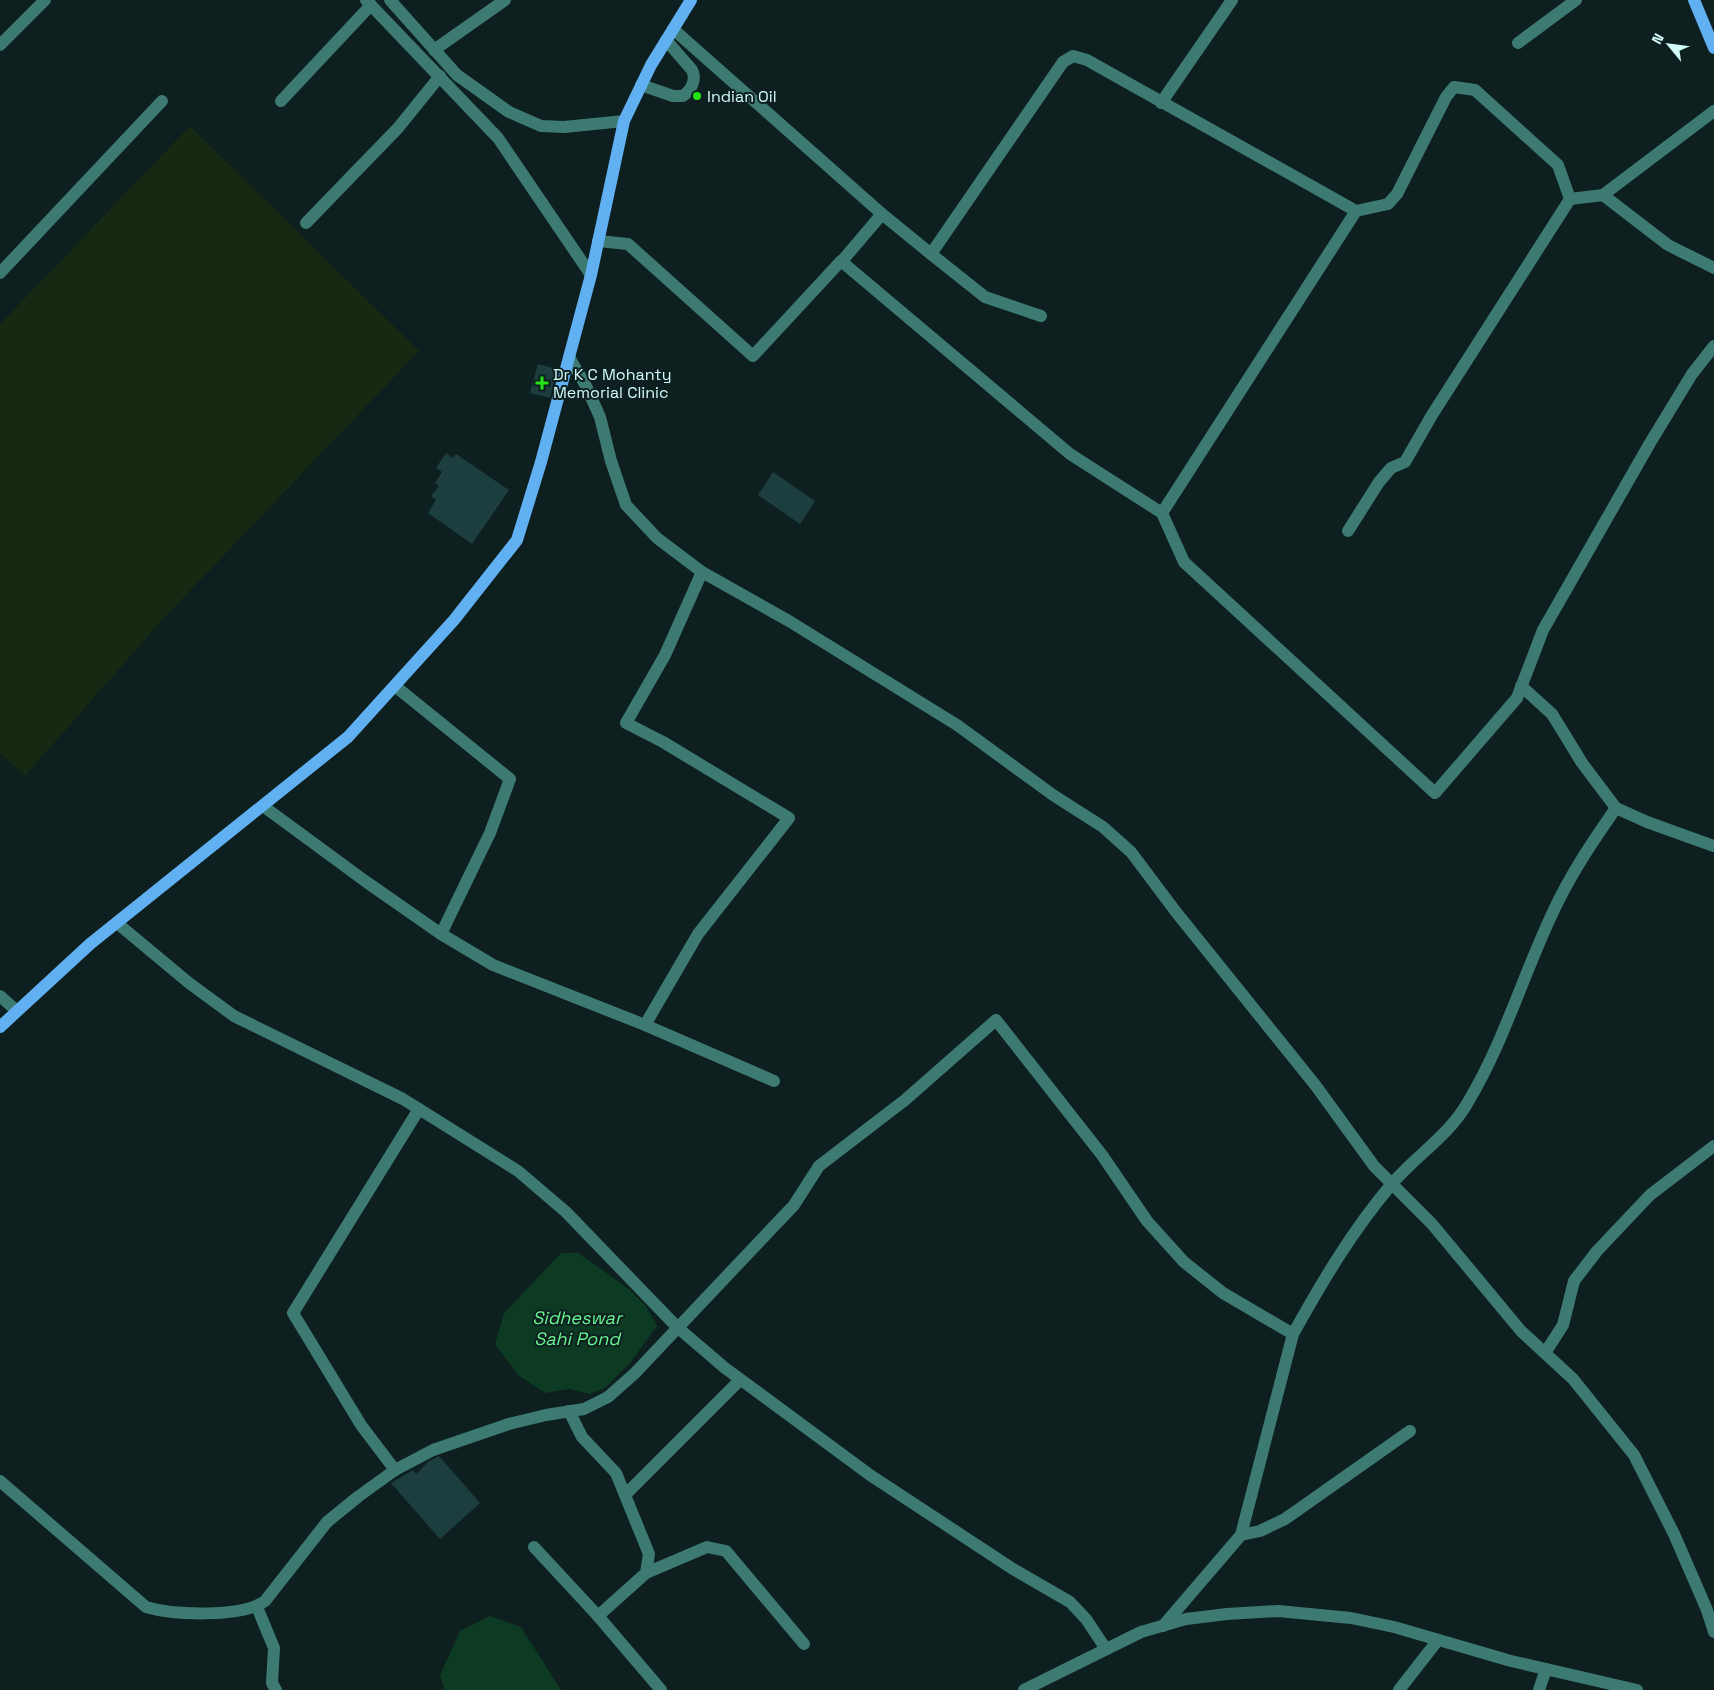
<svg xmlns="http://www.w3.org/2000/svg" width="1714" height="1690" viewBox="0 0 1714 1690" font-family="'Space Grotesk',sans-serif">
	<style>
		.green { fill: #172912 }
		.water { fill: #0d3a22 }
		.building { fill: #1c3e3f }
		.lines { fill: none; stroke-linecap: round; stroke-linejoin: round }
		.minor { stroke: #3d7a72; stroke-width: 12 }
		.major { stroke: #60b0f2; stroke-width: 12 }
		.poi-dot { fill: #22e513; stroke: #0e1f1f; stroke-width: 2 }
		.labels { text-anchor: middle; stroke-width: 4; stroke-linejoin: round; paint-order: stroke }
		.poi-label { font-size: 16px; fill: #d0fbf9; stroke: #0e1f1f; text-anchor: start }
		.water-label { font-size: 18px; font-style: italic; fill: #67f38f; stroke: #0e1f1f }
	</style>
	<rect width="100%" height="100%" fill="#0e1f1f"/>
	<polygon class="green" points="190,126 419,351 164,618 25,776 0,753 0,324"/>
	<g class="water">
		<polygon points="561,1253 579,1253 630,1290 646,1306 657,1326 630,1363 605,1388 590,1394 569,1389 545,1393 518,1375 495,1344 504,1313"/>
		<polygon points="490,1616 521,1627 561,1690 445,1690 440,1675 460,1631"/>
	</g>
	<g class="building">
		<polygon points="538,364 557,369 550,398 530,393"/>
		<polygon points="446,453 453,458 456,454 509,490 472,544 428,513 436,500 431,496 439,486 435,483 442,472 436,468"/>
		<polygon points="773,472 815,501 800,524 758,495"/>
		<polygon points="439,1456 480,1503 440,1539 391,1483 413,1470 416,1474 429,1461"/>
	</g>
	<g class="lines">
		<g class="minor">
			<polyline points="366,0 498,138 591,275"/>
			<polyline points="390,0 457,75 509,112 541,126 564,127 624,121"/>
			<polyline points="673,29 882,214 842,261"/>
			<polyline points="1518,43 1576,0"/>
			<polyline points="0,45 45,0"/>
			<polyline points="434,50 505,0"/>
			<path d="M641,85l32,11h10c8,-6 14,-16 9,-26l-26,-30"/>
			<polyline points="281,101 371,5"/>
			<polyline points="1161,103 1232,0"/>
			<polyline points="1603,195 1714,111"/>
			<polyline points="882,214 931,254 1063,62 1073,56 1087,60 1356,211"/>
			<polyline points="306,223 398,128 440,76"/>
			<polyline points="598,241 628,244 753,356 841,261 1070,454 1162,513 1356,211 1388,204 1397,194 1446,97 1454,87 1475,90 1558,165 1570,199"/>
			<polyline points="931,254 985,297 1041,316"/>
			<polyline points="0,273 162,101"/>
			<polyline points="569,357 586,386 600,417 611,461 626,505 657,538 702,572 789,621 957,725 1053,795 1103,827 1131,852 1176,912 1316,1086 1374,1166 1432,1224 1521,1331 1573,1379 1634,1455 1674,1534 1707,1610 1714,1632"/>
			<polyline points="1162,513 1184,562 1435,793 1517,698 1543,630 1650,443 1692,374 1714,346"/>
			<polyline points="1348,531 1379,482 1391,468 1405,462 1432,415 1570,199 1603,195 1668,245 1714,268"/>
			<polyline points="395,686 510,779 490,833 441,934"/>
			<polyline points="263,806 365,881 441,934 493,965 645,1025 774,1081"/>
			<polyline points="1616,808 1647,822 1714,846"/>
			<polyline points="117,923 189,983 234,1016 403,1099 518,1171 566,1212 677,1327 725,1368 870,1475 1013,1569 1070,1602 1086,1619 1106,1649"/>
			<polyline points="0,996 17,1011"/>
			<polyline points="645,1025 698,934 789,818 663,742 626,723 665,655 702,572"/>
			<polyline points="1545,1353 1563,1325 1574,1281 1597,1251 1650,1195 1714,1146"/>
			<polyline points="569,1411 582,1437 616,1473 649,1554 646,1573 598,1616"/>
			<polyline points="395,1470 361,1425 293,1313 419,1109"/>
			<path d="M0,1481l146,126c27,8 96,11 119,-6l62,-79 32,-26 36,-26 38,-20 76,-26 37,-9 38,-6 24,-12 26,-23 160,-169 25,-39 86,-66 91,-80 106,135 45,66 37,41 39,31 70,41c29,-52 59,-103 98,-149 24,-29 58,-49 77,-83 36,-60 55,-127 85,-190 17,-37 40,-71 63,-104l-34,-45 -30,-49 -31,-28"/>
			<polyline points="626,1494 740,1380"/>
			<polyline points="1241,1535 1260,1531 1285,1519 1410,1431"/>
			<polyline points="534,1547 598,1616 661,1690"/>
			<polyline points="646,1573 707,1547 726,1551 804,1644"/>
			<polyline points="257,1607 274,1648 272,1683 276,1690"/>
			<polyline points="1163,1626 1241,1535 1293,1334"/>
			<polyline points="1024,1690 1141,1632 1186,1619 1227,1614 1278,1611 1351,1618 1394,1627 1511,1661 1637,1690"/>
			<polyline points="1399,1690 1438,1640"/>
			<polyline points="1539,1690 1546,1669"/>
		</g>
		<g class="major">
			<polyline points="1694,0 1714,48"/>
			<polyline points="0,1027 90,944 348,737 454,620 517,540 541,462 591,275 624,121 651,65 691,0"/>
		</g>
	</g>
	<g class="poi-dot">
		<circle cx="697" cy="96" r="5"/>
		<path d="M539.5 375.5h5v5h5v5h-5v5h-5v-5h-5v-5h5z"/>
	</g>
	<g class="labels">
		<g class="poi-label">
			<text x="707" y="102">Indian Oil</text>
			<text x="553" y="380">Dr K C Mohanty<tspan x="553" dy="18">Memorial Clinic</tspan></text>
		</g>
		<g class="water-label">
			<text x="577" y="1324">Sidheswar<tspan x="577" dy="21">Sahi Pond</tspan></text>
		</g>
	</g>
	<g transform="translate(1669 45) rotate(299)" stroke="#0e1f1f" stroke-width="4" paint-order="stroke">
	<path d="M0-4L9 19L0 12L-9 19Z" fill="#d0fbf9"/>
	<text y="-8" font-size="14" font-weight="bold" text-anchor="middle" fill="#d0fbf9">N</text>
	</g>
</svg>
